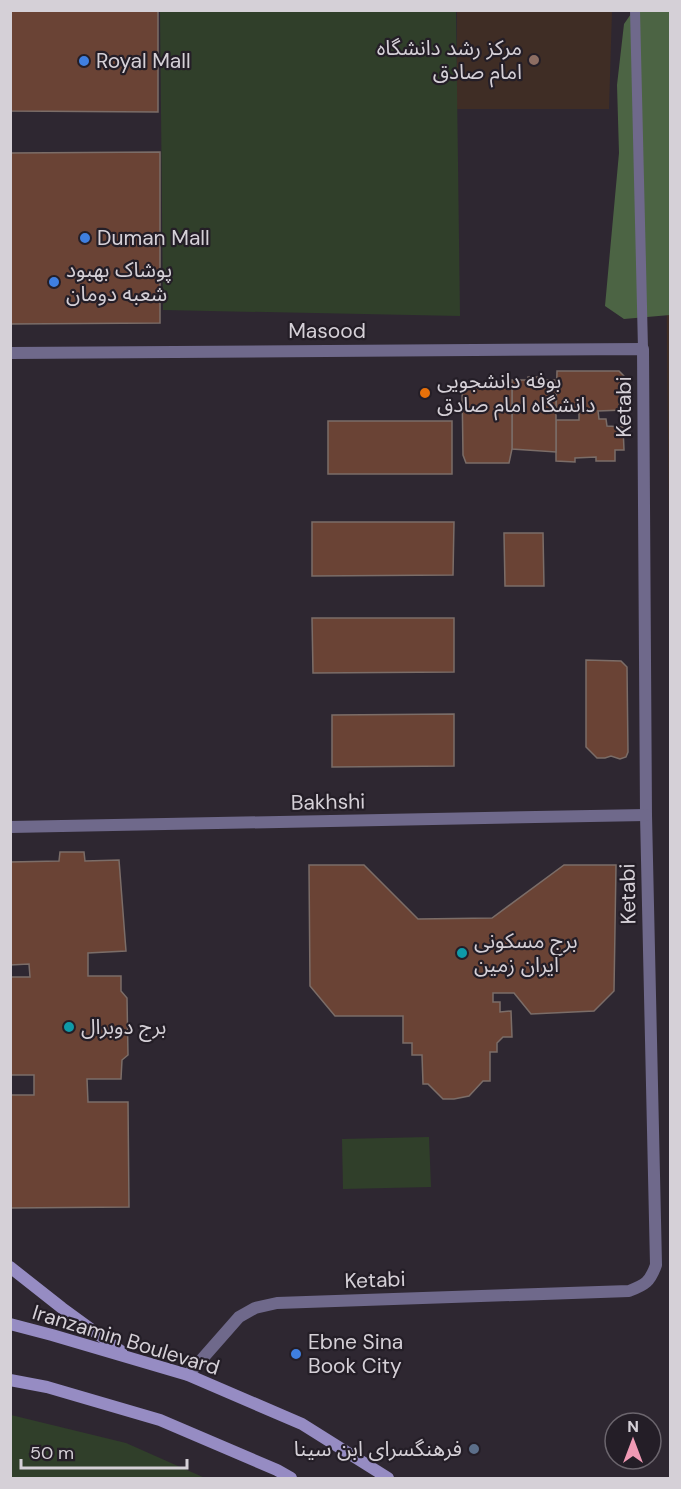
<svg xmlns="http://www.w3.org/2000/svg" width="681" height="1489" viewBox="0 0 681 1489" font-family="'DM Sans','Noto Sans Arabic',sans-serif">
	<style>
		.education { fill: #3f2d25 }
		.green { fill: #303f2a }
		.forest { fill: #4c6444 }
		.building { fill: #6a4335; stroke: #7b6d68; stroke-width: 1.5 }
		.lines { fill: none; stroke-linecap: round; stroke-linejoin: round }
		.lane { stroke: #6f698b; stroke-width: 10 }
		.street { stroke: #6f698b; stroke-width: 12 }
		.secondary { stroke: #968cc3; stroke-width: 12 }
		.education-dot { fill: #8d6e63; stroke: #241e27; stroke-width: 2 }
		.shop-dot { fill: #3f7fe0; stroke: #241e27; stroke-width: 2 }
		.food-dot { fill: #e8710a; stroke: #241e27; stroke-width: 2 }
		.culture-dot { fill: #0f9aa8; stroke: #241e27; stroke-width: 2 }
		.service-dot { fill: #5c6f8a; stroke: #241e27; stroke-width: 2 }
		.labels { text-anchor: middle; stroke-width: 4.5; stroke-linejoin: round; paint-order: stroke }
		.poi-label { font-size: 21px; fill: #d5d0d7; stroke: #241e27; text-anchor: start }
		.street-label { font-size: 21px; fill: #d5d0d7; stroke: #241e27 }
	</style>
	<rect width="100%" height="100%" fill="#2e2731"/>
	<g class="education">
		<polygon points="457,11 612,11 609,109 457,109"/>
		<polygon points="665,11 670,11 670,612 667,348"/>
	</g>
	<g class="green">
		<polygon points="160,11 456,11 460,316 163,310"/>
		<polygon points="429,1137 431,1187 343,1189 342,1139"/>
		<polygon points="11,1415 126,1443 205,1478 11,1478"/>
	</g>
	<polygon class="forest" points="633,11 670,11 670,315 624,319 605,306 619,153 617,85 624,24"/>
	<g class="building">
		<polygon points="10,10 158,10 158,112 10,111"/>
		<polygon points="160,152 160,323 10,324 10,153"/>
		<polygon points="557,371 619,371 624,376 623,410 598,411 599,419 606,419 607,426 623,427 624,450 615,450 615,461 596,461 596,457 575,458 575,462 556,461 556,420 579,420 579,411 556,411"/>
		<polygon points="528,377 542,377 541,380 556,380 556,452 512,449 512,380 528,380"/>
		<polygon points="512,384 512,449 509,463 466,463 463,455 462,385"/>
		<rect x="328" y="421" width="124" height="53"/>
		<polygon points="312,522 454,522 453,575 312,576"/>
		<polygon points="504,533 543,533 544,586 505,586"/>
		<polygon points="312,618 454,618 454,672 313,673"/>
		<polygon points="586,660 621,661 627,667 628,752 626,757 620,759 611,756 605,758 597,758 586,747"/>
		<polygon points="454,714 454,766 332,767 332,715"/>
		<polygon points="60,852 84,852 85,861 119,860 126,951 88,953 88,976 121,976 121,991 127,998 128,1055 122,1060 121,1079 87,1079 88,1102 128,1102 129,1207 10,1208 10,1095 34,1095 34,1075 10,1075 10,977 30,977 29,964 10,965 10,862 59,861"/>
		<polygon points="309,865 364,865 418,919 492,918 564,865 616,865 614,991 594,1011 531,1014 514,993 493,993 493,1002 500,1002 500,1012 511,1011 512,1037 503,1037 497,1043 497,1052 490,1052 490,1081 483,1081 469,1096 454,1099 443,1099 428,1084 423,1084 422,1055 412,1055 412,1043 403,1043 403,1016 335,1016 310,986"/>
	</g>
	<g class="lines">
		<polyline class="lane" points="635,10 643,349"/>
		<g class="street">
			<path d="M10,353l633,-4 3,466 10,450c-6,17 -11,20 -27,26l-352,12 -22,5 -16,9 -51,58"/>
			<polyline points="10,827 646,815"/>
		</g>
		<g class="secondary">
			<polyline points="10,1267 62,1308 121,1351"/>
			<polyline points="10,1324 52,1335 188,1375 302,1424 388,1478"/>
			<polyline points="10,1380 47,1387 160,1420 277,1470 291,1478"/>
		</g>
	</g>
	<circle class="education-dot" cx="534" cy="60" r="6"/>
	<g class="shop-dot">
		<circle cx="84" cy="61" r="6"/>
		<circle cx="85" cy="238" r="6"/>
		<circle cx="54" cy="282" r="6"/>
		<circle cx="296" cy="1354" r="6"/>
	</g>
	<circle class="food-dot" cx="425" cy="393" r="6"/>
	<g class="culture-dot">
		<circle cx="462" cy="953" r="6"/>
		<circle cx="69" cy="1027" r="6"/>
	</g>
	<circle class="service-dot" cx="474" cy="1449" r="6"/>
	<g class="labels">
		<g class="poi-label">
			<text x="522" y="55" text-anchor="end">مرکز رشد دانشگاه<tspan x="522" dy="24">امام صادق</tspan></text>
			<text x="96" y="68">Royal Mall</text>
			<text x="97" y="245">Duman Mall</text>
			<text x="66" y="277">پوشاک بهبود<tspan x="66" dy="24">شعبه دومان</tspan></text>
			<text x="437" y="388">بوفه دانشجویی<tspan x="437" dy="24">دانشگاه امام صادق</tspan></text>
			<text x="474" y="948">برج مسکونی<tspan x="474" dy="24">ایران زمین</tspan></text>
			<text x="81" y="1034">برج دوبرال</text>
			<text x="308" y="1349">Ebne Sina<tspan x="308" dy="24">Book City</tspan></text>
			<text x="462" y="1456" text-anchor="end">فرهنگسرای ابن سینا</text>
		</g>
		<g class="street-label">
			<text x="327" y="338">Masood</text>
			<text transform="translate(624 407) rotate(-90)" y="7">Ketabi</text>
			<text transform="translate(328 802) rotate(-1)" y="7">Bakhshi</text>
			<text transform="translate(628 894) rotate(-91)" y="7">Ketabi</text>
			<text transform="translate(375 1280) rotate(-2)" y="7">Ketabi</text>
			<text transform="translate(126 1340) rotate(17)" y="7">Iranzamin Boulevard</text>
		</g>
	</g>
	<rect width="681" height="1489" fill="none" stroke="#d5d0d7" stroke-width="24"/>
	<g transform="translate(633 1441)"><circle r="28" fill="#241e27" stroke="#6b656d" stroke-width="1.5"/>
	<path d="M0-4.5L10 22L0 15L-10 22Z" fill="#f09ab5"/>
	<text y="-9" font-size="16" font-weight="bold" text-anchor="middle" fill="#d5d0d7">N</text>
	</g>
	<path d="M21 1459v9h166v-9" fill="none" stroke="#d5d0d7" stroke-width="3"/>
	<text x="30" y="1459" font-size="18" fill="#d5d0d7" stroke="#241e27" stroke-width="4.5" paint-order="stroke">50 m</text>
</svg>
